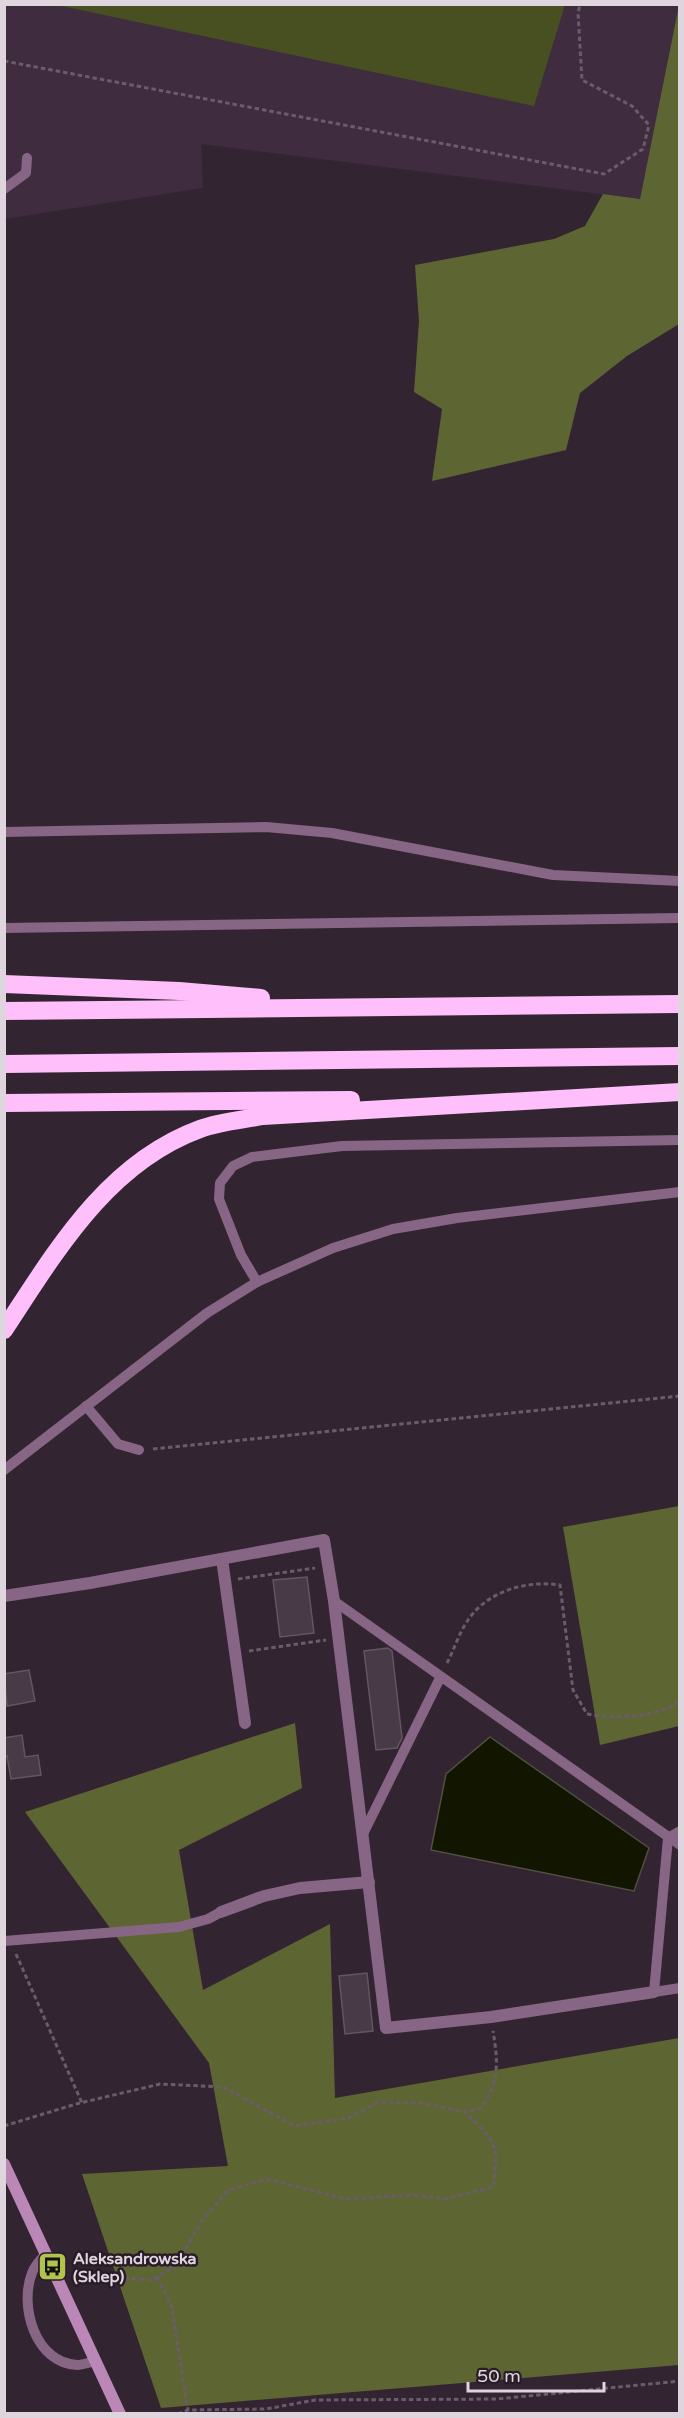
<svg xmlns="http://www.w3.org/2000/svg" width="684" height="2418" viewBox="0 0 684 2418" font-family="'Varela Round',sans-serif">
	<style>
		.built { fill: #3f2c3e }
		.green { fill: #484f20 }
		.forest { fill: #5d6533 }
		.water { fill: #121500; stroke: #4f4f42; stroke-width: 1.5 }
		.building { fill: #493a48; stroke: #655564; stroke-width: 1.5 }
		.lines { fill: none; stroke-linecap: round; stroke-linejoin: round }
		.path { stroke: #6a5d69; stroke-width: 3; stroke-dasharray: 4.5 3; stroke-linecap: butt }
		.service { stroke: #866684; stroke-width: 10 }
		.minor { stroke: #866684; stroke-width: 12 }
		.secondary { stroke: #ba87b7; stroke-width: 12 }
		.motorway { stroke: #febffb; stroke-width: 18 }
		.labels { text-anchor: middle; stroke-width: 5; stroke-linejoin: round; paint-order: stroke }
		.poi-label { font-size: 16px; font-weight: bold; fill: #ded5dd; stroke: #291b28; text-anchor: start }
	</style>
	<rect width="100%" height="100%" fill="#332432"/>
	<polygon class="built" points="5,5 679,5 640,199 201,144 203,188 5,219"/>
	<polygon class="green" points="57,5 565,4 565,5 534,106"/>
	<g class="forest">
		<polygon points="679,5 679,324 627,356 580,393 566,450 432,481 442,409 414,392 419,321 415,265 554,239 585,226 603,194 640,199"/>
		<polygon points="679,1506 679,1726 600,1745 563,1527"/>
		<polygon points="295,1723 302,1788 179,1850 203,1990 330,1924 335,2098 679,2038 679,2365 161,2408 82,2174 228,2166 209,2063 25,1812"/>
	</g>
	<polygon class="water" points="490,1737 649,1848 634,1891 431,1850 446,1774"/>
	<g class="building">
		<polygon points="307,1577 314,1633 280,1637 273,1580"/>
		<polygon points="388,1648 392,1651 402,1738 397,1748 376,1750 364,1651"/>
		<polygon points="29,1670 35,1701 7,1706 4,1674"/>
		<polygon points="22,1735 25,1757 38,1755 41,1775 11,1779 7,1756 4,1757 4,1738"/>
		<polygon points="367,1973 373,2031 345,2034 339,1976"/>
	</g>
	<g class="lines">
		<g class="path">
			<polyline points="4,61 604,174 643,149 649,125 632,106 582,80 578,13 580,4"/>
			<polyline points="153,1449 680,1396"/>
			<polyline points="238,1579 315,1568"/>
			<polyline points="249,1651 326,1640"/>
			<path d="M447,1663c7,-13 12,-30 21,-43 20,-29 58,-40 92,-35l13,105 14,24c30,5 66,4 93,-12"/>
			<polyline points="16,1954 82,2103"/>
			<path d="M4,2126l72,-22 84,-20 63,3 72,39 54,-8 29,-16 44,1 43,9 16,-4c19,-27 17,-46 12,-77"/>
			<path d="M72,2275l79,5 24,-13 29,-50 25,-27 38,-11 80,20 69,-4 29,4 48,-12c6,-45 4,-43 -28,-75"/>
			<polyline points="157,2277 171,2304 188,2410"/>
			<polyline points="178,2414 188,2410 266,2409 315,2400 497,2399 680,2381"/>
		</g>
		<g class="service">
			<polyline points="4,189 26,173 27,158"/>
			<polyline points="4,832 266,827 332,833 553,875 680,881"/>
			<polyline points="4,928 680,918"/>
			<polyline points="257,1282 241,1255 219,1199 220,1183 233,1166 252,1157 342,1146 680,1140"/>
			<polyline points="86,1406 118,1444 139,1450"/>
			<polyline points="4,1470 207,1313 257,1282 333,1248 393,1229 457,1218 680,1192"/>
			<polyline points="334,1601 680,1845"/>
			<polyline points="680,1831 668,1838 654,1992 680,1988"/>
			<polyline points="363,1834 440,1678"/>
			<polyline points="4,1941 179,1927 208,1919 221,1912"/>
			<path d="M46,2254c-5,5 -12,12 -14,19 -13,33 3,90 45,92 6,0 13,-3 19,-4"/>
		</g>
		<g class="minor">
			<polyline points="222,1559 245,1723"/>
			<polyline points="4,1596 90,1583 324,1540 334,1601 386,2028 491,2017 654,1992"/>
			<polyline points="221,1912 264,1896 300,1888 369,1882"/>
		</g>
		<polyline class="secondary" points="4,2164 120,2414"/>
		<g class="motorway">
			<polyline points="4,984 179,991 261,998"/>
			<polyline points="4,1011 680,1004"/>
			<polyline points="4,1064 680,1056"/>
			<polyline points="4,1103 351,1100"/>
			<path d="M4,1330c52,-79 103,-167 196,-201 19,-7 42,-9 63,-13l417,-24"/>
		</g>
	</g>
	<defs>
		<symbol id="bus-square" viewBox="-11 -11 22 22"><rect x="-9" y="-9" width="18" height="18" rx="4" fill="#b2c34c" stroke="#291b28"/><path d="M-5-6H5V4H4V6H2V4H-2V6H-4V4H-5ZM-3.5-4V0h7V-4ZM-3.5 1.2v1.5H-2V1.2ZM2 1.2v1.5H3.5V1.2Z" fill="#111"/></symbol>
	</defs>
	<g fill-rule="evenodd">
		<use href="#bus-square" x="36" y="2250" width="33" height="33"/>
	</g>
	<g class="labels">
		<g class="poi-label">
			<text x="73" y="2264">Aleksandrowska<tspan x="73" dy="18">(Sklep)</tspan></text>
		</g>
	</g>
	<rect width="684" height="2418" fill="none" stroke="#ded5dd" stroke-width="12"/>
	<path d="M468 2382v9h136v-9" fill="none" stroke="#ded5dd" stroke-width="3"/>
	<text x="477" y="2382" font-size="18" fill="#ded5dd" stroke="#291b28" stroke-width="4.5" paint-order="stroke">50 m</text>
</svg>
